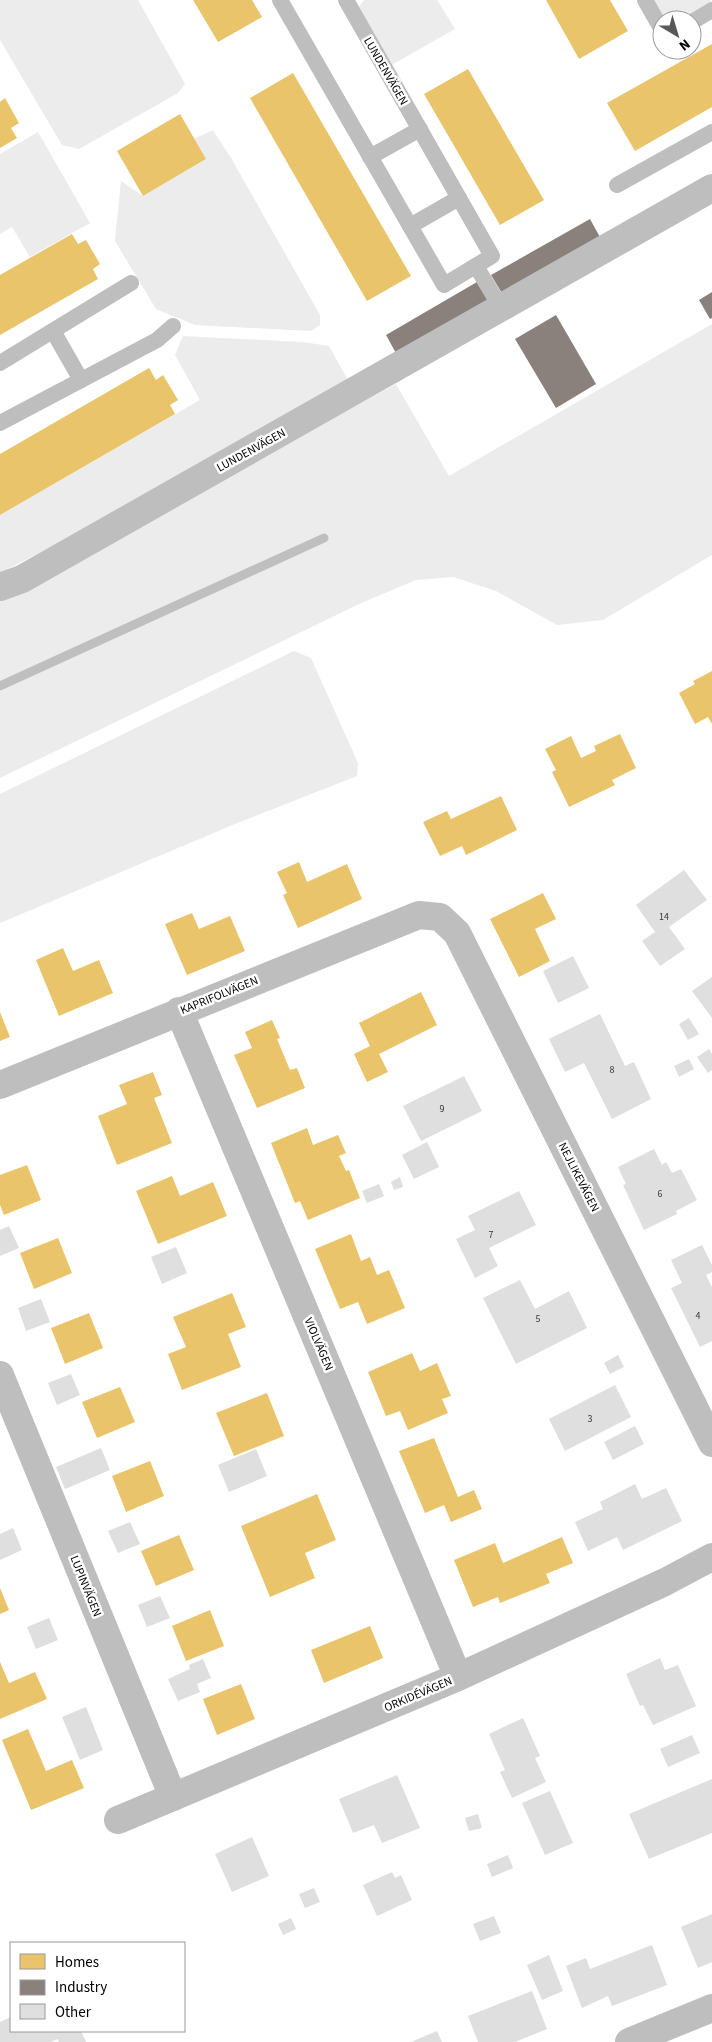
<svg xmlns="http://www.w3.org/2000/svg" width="712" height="2042" viewBox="0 0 712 2042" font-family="'Source Sans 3',sans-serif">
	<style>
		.green { fill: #ececec }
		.homes { fill: #e9c46a }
		.industry { fill: #8a817c }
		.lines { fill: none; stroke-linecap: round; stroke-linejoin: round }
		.stream { stroke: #bfbfbf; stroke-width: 9 }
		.building { fill: #dfdfdf }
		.service { stroke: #bebebe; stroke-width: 16 }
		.minor { stroke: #bebebe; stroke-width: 28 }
		.labels { text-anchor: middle; stroke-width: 5; stroke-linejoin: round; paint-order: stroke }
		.number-label { font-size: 10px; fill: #383838 }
		.street-label { font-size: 12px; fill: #000; stroke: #fff }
	</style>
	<rect width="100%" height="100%" fill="#fff"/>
	<g class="green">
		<polygon points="0,0 138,0 185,84 178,93 79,149 62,145 0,40"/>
		<polygon points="364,0 437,0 455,29 390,66 358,8"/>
		<polygon points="651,0 711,0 710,5 685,20 662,20"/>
		<polygon points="213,130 231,158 320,315 320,325 311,331 195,325 156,309 115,241 121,181 143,196 205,160 194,139"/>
		<polygon points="38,132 90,223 30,257 12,227 0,234 0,154"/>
		<polygon points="712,324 712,555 603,620 557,625 496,591 453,577 416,580 359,604 0,778 0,599 396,384 449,476"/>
		<polygon points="183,336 303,342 329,346 348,380 121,511 0,573 0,515 200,400 175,355"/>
		<polygon points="294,651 311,658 358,763 357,776 235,824 0,923 0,794"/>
	</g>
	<g class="homes">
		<polygon points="193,0 252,0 262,17 218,42"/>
		<polygon points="546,0 610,0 628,31 579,59"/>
		<polygon points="712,44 712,107 635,151 607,103"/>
		<polygon points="468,69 544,200 500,225 424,94"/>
		<polygon points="293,73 411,276 367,301 250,98"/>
		<polygon points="5,98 19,123 11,128 17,138 0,148 0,102"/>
		<polygon points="180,114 206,159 143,196 117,151"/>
		<polygon points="72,234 78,244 86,240 100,264 93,269 98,279 0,335 0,275"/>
		<polygon points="149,368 156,380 163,375 178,400 170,405 175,414 0,515 0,454"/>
		<polygon points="712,671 712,724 708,717 695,724 679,693 695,684 693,681"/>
		<polygon points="620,734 636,768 612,780 615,785 569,807 552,772 556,770 545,749 571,736 581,758 596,751 594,746"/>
		<polygon points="501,796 517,830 466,855 462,846 440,856 423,822 447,811 451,819"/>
		<polygon points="299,862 307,882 347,864 362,899 298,928 283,895 287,893 277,872"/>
		<polygon points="543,893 556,919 535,929 550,961 519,977 490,919"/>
		<polygon points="192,913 199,929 230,916 245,951 187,975 165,924"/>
		<polygon points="63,948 73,971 99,960 113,993 59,1016 36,960"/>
		<polygon points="421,992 437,1025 379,1054 388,1072 367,1082 354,1054 370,1046 359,1023"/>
		<polygon points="0,1012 10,1037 0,1041"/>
		<polygon points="272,1020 280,1038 277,1039 290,1070 297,1068 305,1088 257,1108 234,1055 252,1048 245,1032"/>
		<polygon points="153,1072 162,1095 154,1098 172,1143 117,1165 98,1116 127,1104 119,1085"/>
		<polygon points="307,1128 313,1145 338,1135 346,1153 339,1156 346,1171 349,1170 360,1198 308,1220 300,1201 295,1203 271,1143"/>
		<polygon points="27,1165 41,1200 4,1215 0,1205 0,1175"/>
		<polygon points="172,1176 180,1196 213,1182 227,1216 158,1244 136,1191"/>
		<polygon points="351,1234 361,1261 370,1257 377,1275 389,1270 405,1308 367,1324 358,1302 340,1309 315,1249"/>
		<polygon points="58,1238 72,1273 34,1289 20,1253"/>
		<polygon points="232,1293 246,1327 228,1334 241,1367 182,1390 168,1354 186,1347 173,1317"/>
		<polygon points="89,1313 103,1348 65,1364 51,1328"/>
		<polygon points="412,1353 420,1371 437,1363 451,1396 442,1399 448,1413 408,1430 400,1411 386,1416 368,1372"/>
		<polygon points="120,1387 135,1422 97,1438 82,1402"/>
		<polygon points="267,1393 284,1436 234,1456 216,1413"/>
		<polygon points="434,1438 458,1497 474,1490 482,1509 451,1522 444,1505 425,1513 399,1451"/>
		<polygon points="150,1461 164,1496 126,1512 112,1476"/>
		<polygon points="317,1494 336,1540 305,1553 315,1578 270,1597 241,1526"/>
		<polygon points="179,1535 194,1570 156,1586 141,1551"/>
		<polygon points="562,1537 573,1563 546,1574 550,1583 500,1603 498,1597 473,1607 454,1560 495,1543 503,1563"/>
		<polygon points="0,1588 9,1610 0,1614"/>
		<polygon points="210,1610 224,1646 186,1661 172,1626"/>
		<polygon points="370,1626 383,1658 324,1683 311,1650"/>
		<polygon points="0,1662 9,1683 35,1672 47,1699 0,1719"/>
		<polygon points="241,1684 255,1719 217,1735 203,1699"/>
		<polygon points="28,1729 46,1771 72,1760 84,1788 31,1810 2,1740"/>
	</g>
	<g class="industry">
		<polygon points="590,219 601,239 503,295 491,275"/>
		<polygon points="477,282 489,302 397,355 386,335"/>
		<polygon points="712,292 712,318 710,319 699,300"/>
		<polygon points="556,315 596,384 556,408 515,339"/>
	</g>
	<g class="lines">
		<polyline class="stream" points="0,686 324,538"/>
	</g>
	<g class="building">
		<polygon points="684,870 707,900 669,927 685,949 660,966 642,941 655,932 636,905"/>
		<polygon points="573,956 589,988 558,1003 543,971"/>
		<polygon points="712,977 712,1018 692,991"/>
		<polygon points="600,1014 625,1066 634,1062 651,1099 612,1119 584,1063 565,1072 549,1039"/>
		<polygon points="689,1018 699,1034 688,1040 679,1024"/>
		<polygon points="709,1049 712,1054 712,1070 708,1073 697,1057"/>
		<polygon points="689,1059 694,1069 679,1077 674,1066"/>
		<polygon points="464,1076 482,1111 421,1141 403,1106"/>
		<polygon points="427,1142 439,1167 414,1179 402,1155"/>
		<polygon points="654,1149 662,1165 666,1162 672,1173 681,1169 697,1200 676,1211 677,1214 644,1230 623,1185 626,1184 618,1167"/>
		<polygon points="400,1177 403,1187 394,1190 391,1182"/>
		<polygon points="379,1184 384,1196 367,1203 362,1191"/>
		<polygon points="519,1191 536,1225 489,1248 498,1266 475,1278 456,1239 475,1230 468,1216"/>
		<polygon points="9,1226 19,1248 0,1256 0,1230"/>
		<polygon points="702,1245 712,1265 712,1272 706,1275 712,1287 712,1341 700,1347 671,1288 682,1283 671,1260"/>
		<polygon points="176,1247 187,1273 162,1284 151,1257"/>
		<polygon points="520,1280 535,1309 569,1291 587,1328 516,1364 483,1298"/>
		<polygon points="41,1299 50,1322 26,1331 18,1308"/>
		<polygon points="618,1355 624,1367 610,1374 604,1363"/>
		<polygon points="71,1374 80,1395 57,1405 48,1383"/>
		<polygon points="615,1385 631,1417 565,1451 549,1419"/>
		<polygon points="635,1426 644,1444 613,1460 604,1442"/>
		<polygon points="101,1448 110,1470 65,1489 56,1467"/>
		<polygon points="256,1449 267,1476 229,1492 218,1465"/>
		<polygon points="635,1484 642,1499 666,1488 682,1521 623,1550 617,1537 588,1551 575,1522 603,1509 600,1502"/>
		<polygon points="130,1522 140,1544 118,1553 108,1531"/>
		<polygon points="13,1528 22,1550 0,1560 0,1534"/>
		<polygon points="160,1596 170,1618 147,1627 138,1605"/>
		<polygon points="49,1618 58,1640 36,1649 27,1627"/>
		<polygon points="660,1658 665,1670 678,1665 696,1706 653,1725 643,1705 640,1706 626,1674"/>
		<polygon points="203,1659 211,1678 197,1684 200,1692 178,1701 168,1679 190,1669 189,1665"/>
		<polygon points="86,1707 103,1750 80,1760 62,1717"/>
		<polygon points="523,1718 540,1756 535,1758 546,1782 512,1798 500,1772 505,1770 489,1734"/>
		<polygon points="692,1735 700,1753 668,1767 660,1749"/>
		<polygon points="397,1775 420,1828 382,1843 374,1825 353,1833 339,1799"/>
		<polygon points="712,1779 712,1833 649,1859 629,1814"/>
		<polygon points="550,1791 573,1843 545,1855 522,1803"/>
		<polygon points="478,1814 482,1828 469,1831 465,1818"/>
		<polygon points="252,1837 269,1876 232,1892 215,1854"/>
		<polygon points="508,1855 513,1868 492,1877 487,1864"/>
		<polygon points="392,1872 395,1878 401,1875 412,1900 377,1916 363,1885"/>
		<polygon points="314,1888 320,1902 305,1908 299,1894"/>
		<polygon points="712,1914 712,1962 698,1968 681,1927"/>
		<polygon points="494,1916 501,1933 480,1941 473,1924"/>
		<polygon points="291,1918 296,1929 283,1935 278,1924"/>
		<polygon points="652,1945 667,1985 612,2006 608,1996 582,2008 566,1966 586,1958 590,1969"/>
		<polygon points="549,1955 563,1991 542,2000 527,1965"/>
		<polygon points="532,1991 547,2029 515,2042 478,2042 468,2016"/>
		<polygon points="11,2017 11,2031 81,2031 86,2042 59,2042 57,2039 51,2042 0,2042 0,2022"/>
		<polygon points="437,2031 442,2042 411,2042"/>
	</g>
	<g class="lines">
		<g class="service">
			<polyline points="280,0 444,285 492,256 346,0"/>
			<polyline points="645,0 662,30"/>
			<polyline points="692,22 712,10"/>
			<polyline points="370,157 420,129"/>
			<polyline points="617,185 712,132"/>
			<polyline points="410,226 459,198"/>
			<polyline points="476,266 501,308"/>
			<polyline points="53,331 81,380"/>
			<polyline points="0,363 131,283"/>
			<polyline points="0,423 157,340 173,326"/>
		</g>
		<g class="minor">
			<polyline points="0,587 22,579 712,188"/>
			<polyline points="179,1011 458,1677"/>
			<polyline points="0,1085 419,915 440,917 457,933 712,1443"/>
			<polyline points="0,1375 173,1797"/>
			<polyline points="118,1820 458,1677 665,1582 712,1557"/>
			<polyline points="629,2042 712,2008"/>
		</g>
	</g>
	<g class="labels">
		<g class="number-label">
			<text x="664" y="920">14</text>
			<text x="612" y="1073">8</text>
			<text x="442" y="1112">9</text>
			<text x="660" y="1197">6</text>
			<text x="491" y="1238">7</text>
			<text x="698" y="1319">4</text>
			<text x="538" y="1322">5</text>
			<text x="590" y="1422">3</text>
		</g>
		<g class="street-label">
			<text transform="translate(386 71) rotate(60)" y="4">LUNDENVÄGEN</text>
			<text transform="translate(251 450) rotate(-29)" y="4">LUNDENVÄGEN</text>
			<text transform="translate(219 995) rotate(-22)" y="4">KAPRIFOLVÄGEN</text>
			<text transform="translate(579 1177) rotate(63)" y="4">NEJLIKEVÄGEN</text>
			<text transform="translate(319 1344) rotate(67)" y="4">VIOLVÄGEN</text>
			<text transform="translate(86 1586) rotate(68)" y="4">LUPINVÄGEN</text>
			<text transform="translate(418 1694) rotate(-23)" y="4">ORKIDÉVÄGEN</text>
		</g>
	</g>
	<rect x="10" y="1942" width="175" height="90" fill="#ffffff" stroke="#999999"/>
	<rect x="20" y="1954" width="25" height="15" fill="#e9c46a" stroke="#999999"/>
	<text x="55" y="1967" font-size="15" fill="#000000">Homes</text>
	<rect x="20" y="1980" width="25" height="15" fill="#8a817c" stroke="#999999"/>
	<text x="55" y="1992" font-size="15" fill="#000000">Industry</text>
	<rect x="20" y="2004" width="25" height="15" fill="#dfdfdf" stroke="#999999"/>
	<text x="55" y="2017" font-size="15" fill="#000000">Other</text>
	<g transform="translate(677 35) rotate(142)"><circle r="24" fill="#ffffff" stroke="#999999"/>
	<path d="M0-4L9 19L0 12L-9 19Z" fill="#595959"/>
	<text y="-8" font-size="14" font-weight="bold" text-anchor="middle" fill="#000000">N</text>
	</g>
</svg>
